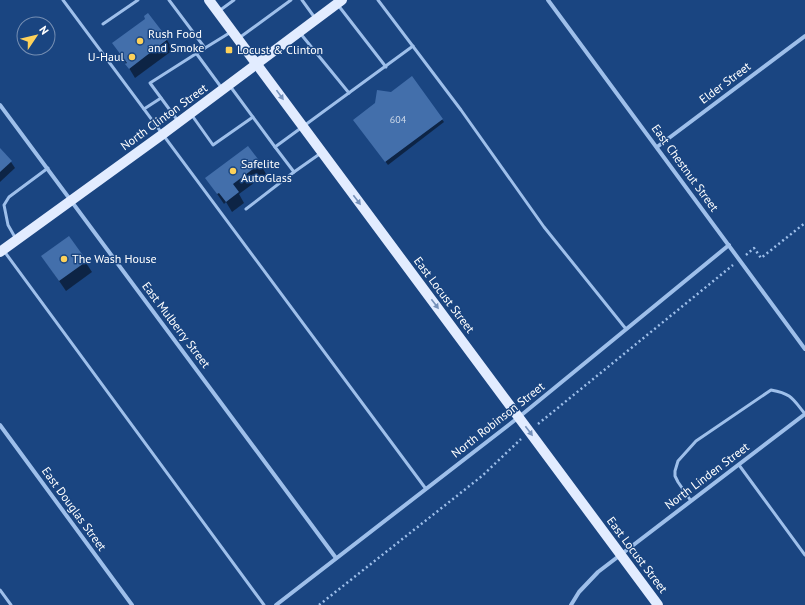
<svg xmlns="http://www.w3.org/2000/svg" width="805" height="605" viewBox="0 0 805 605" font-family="'PT Sans',sans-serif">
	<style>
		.shadow { fill: #0007 }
		.building { fill: #436fab }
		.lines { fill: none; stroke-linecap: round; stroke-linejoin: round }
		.path { stroke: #9ebfea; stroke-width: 2.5; stroke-dasharray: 2 3; stroke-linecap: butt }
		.lane { stroke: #9ebfea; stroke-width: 3 }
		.street { stroke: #9ebfea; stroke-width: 4 }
		.primary { stroke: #e2ecff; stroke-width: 10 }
		.oneway { fill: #7490ba }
		.poi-dot { fill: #fdd15a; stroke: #1a4581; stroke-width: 1.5 }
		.labels { text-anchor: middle; stroke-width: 3; stroke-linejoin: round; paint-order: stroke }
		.number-label { font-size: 10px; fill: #d0dbea }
		.poi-label { font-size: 12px; fill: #fff; stroke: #1a4581; text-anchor: start }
		.street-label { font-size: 12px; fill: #fff; stroke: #1a4581 }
	</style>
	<rect width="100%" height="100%" fill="#1a4581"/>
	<g class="shadow">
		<polygon points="167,40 173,50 135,78 120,53"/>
		<polygon points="411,78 444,122 388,165 356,123 391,93"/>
		<polygon points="0,150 11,162 15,168 0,182"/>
		<polygon points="260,163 266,174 239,194 244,203 232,212 226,202 224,204 207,179"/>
		<polygon points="69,237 92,272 66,291 42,256"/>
	</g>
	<g class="building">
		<polygon points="148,13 168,39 129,69 125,64 127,63 112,43 145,19 144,16"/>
		<polygon points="412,76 443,119 385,162 353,120 375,103 377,90 391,92"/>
		<polygon points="248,146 261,163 233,184 239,192 226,202 219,193 217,194 205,178"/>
		<polygon points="0,148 12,161 0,172"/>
		<polygon points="69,236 87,261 59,281 41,256"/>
	</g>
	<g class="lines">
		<g class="path">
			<polyline points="746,255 754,248 761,258 805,223"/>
			<polyline points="538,424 733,265"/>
			<polyline points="319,605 482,476 521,439"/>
		</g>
		<g class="lane">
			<polyline points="63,0 426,489"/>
			<polyline points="169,0 205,48"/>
			<polyline points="302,0 315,18"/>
			<polyline points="378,0 461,110 544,227 626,329"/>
			<polyline points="338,5 386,67"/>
			<polyline points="219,11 234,0"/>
			<polyline points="103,24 138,0"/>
			<polyline points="300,33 349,93"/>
			<polyline points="239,38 291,0"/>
			<polyline points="196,53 221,87"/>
			<polyline points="230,86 275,147 413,46"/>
			<polyline points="144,109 161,98"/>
			<polyline points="191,114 213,145 253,117"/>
			<polyline points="178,121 150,83 205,48 231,32"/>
			<polyline points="275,147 294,172 321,153"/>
			<polyline points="246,209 294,172"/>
			<polyline points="16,239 8,225 4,205 9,197 48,168"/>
			<polyline points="4,251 264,605"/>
			<polyline points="739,465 805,555"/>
			<path d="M691,501l-13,-19 -3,-6v-5l3,-10 18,-20 75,-51c21,4 21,8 34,24"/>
			<polyline points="0,590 11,605"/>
		</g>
		<g class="street">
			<polyline points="548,0 805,349"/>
			<polyline points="0,105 336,558"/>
			<polyline points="657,147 805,36"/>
			<polyline points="0,425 132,605"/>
			<polyline points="276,605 519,417 729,245"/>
			<polyline points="571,605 579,592 598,572 805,414"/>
		</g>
		<g class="primary">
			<polyline points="209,0 658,605"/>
			<polyline points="0,252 163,134 342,0"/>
		</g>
	</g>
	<defs><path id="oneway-solid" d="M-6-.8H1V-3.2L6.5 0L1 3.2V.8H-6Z"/></defs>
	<g class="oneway">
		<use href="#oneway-solid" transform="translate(280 95) rotate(54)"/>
		<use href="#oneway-solid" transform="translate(357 200) rotate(53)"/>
		<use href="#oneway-solid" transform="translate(435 304) rotate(53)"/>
		<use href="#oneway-solid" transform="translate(529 431) rotate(53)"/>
	</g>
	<g class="poi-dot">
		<circle cx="140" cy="41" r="4"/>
		<rect x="225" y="46" width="8" height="8" rx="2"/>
		<circle cx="132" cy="57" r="4"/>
		<circle cx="233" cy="171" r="4"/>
		<circle cx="64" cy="259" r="4"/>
	</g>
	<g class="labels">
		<g class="number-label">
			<text x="398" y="123">604</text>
		</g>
		<g class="poi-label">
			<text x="148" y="38">Rush Food<tspan x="148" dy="14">and Smoke</tspan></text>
			<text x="237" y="54">Locust &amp; Clinton</text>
			<text x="124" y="61" text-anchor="end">U-Haul</text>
			<text x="241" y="168">Safelite<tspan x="241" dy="14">AutoGlass</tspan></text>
			<text x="72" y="263">The Wash House</text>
		</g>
		<g class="street-label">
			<text transform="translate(725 83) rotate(-37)" y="4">Elder Street</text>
			<text transform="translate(164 117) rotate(-36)" y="4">North Clinton Street</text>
			<text transform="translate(685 168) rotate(54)" y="4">East Chestnut Street</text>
			<text transform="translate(444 295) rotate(53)" y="4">East Locust Street</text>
			<text transform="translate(176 325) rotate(53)" y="4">East Mulberry Street</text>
			<text transform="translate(498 420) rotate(-38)" y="4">North Robinson Street</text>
			<text transform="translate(707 476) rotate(-37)" y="4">North Linden Street</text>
			<text transform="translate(74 509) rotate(54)" y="4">East Douglas Street</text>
			<text transform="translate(637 555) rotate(53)" y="4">East Locust Street</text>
		</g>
	</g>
	<g transform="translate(36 36) rotate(55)"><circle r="19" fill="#1a4581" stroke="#768fb3"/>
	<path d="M0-3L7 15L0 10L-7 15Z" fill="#fdd15a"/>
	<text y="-6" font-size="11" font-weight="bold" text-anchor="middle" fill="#ffffff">N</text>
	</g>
</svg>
